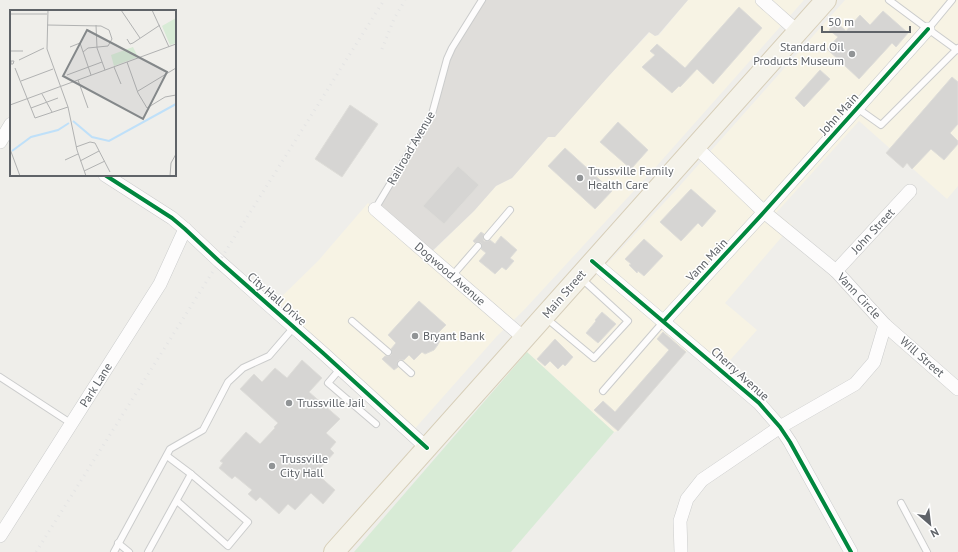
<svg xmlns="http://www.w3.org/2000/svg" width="958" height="552" viewBox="0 0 958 552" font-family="'PT Sans',sans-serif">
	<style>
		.commercial { fill: #f7f3e4 }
		.industrial { fill: #dfddda }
		.green { fill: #d8ebd6 }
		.building { fill: #d6d5d3; stroke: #deddd9 }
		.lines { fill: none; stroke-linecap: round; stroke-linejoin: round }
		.service-casing { stroke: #cbcccc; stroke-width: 8 }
		.minor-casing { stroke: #cbcccc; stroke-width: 14 }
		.primary-casing { stroke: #d7ceb8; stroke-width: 22 }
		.service { stroke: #fdfcfc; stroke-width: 6 }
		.minor { stroke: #fdfcfc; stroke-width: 13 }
		.primary { stroke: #f4f2e9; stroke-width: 20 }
		.rail { stroke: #e4e4e4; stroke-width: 3; stroke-dasharray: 1 5; stroke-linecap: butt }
		.cycleway-casing { stroke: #fff; stroke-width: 6 }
		.cycleway { stroke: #00873e; stroke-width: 4 }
		.poi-dot { fill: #919496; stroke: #fff; stroke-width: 1.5 }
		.labels { text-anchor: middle; stroke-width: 3; stroke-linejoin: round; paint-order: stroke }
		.poi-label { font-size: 12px; fill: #5f6368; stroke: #fff; text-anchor: start }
		.street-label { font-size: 12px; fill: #5f6368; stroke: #fff }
		.inset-river { fill: none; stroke: #bfe0f9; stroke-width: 2 }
		.inset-road { fill: none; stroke: #b1b2b2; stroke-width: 1 }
		.view { fill: #84888a; fill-opacity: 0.15; stroke: #84888a; stroke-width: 2 }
		.inset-edge { fill: none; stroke: #5f6368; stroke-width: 2 }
	</style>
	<rect width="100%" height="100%" fill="#efeeea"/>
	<g class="commercial">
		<polygon points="688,0 804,0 654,169 523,311 497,336 411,433 271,307 318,261 368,203 429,255 474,211 496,186 512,178 548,137 607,78 650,32 655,36 659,35"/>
		<polygon points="845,0 958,0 958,186 947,199 859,121 776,213 792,225 725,303 757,330 724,367 687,351 618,431 614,432 527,352 577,296 676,190"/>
	</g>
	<polygon class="industrial" points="482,0 688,0 658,35 655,36 649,32 607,78 555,137 548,137 512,178 496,186 474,211 428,255 375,209 432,114 447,59"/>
	<polygon class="green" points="527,352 614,432 511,552 354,552"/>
	<g class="building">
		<polygon points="739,7 762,28 713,84 697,69 680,87 679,86 672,93 642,67 655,55 650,51 657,44 685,68"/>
		<polygon points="883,11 908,33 896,47 892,43 859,79 827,49 838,37 829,30 836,22 846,31 860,15 870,25"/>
		<polygon points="820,70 830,79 804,107 795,98"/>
		<polygon points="952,77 958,82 958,124 950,133 958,141 958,144 944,160 931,149 912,169 907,163 903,168 886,153"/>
		<polygon points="350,105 378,124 342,177 315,159"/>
		<polygon points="618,122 648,150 631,169 600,142"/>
		<polygon points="565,148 612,191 595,209 548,166"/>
		<polygon points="458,166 479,185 444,224 423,206"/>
		<polygon points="691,189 716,211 702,227 698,223 681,241 660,222"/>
		<polygon points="481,232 484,234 483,238 484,241 488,241 490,240 495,244 501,236 517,250 510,258 514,261 506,270 502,267 495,274 479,261 486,253 481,249 482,246 481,243 478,242 475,243 473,241"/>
		<polygon points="644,239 663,256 644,276 638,271 637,273 629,265 631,264 625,259"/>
		<polygon points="419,301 446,325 438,333 442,336 441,339 437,346 434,350 425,354 422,352 414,360 409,355 404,360 399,360 397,363 398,367 394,370 382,359 385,356 388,356 391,355 392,352 391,349 396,343 388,335"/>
		<polygon points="602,312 616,324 598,343 586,333 596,321 595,320"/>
		<polygon points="663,332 686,352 618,431 594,410 603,401 615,412 669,350 657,339"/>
		<polygon points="555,339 573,357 565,366 563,364 558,369 550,361 545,366 537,359"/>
		<polygon points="302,360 322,378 309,392 340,419 326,433 336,442 330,449 334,453 316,473 335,490 323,504 311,493 295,510 288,504 279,514 260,497 256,501 248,494 252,490 235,476 232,479 219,468 223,463 220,461 246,432 260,444 275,428 274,427 278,423 240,389 254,374 262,382 275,368 287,378"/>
	</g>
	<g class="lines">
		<defs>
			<g id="service">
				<polyline points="889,0 928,29 952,0"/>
				<polyline points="928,29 957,50"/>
				<polyline points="857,108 881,125 958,48"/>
				<polyline points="375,209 432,114 447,59 452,48 482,0"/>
				<polyline points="487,237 510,210"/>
				<polyline points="452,276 478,246"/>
				<polyline points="546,318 594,358 628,321 582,279"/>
				<polyline points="352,321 388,352"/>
				<polyline points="401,364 411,373"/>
				<polyline points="340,369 328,383 376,424"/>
				<polyline points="0,377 72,424"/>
				<polyline points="603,391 664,321"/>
				<polyline points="167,456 191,474"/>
				<polyline points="901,503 927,552"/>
				<polyline points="118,543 129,552"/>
				<polyline points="114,552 170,449 203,430 228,382 243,368 269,356 294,327"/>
				<polyline points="148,552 191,474 248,522 228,546 177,501"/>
			</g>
			<g id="minor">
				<polyline points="762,0 798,32"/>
				<polyline points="0,142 11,124"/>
				<polyline points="696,147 764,212 836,271 885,325 958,389"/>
				<polyline points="105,175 172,218 185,229 219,261 323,353 427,448"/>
				<polyline points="375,209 525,339"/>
				<polyline points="592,261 759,403 780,427 790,442 851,552"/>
				<polyline points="836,271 910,191"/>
				<polyline points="664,321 764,212 928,29"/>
				<polyline points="0,536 160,284 185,229"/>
				<polyline points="681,552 680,521 687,499 702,480 780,427 855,384 874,362 885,325"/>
			</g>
			<polyline id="primary" points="334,552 826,0"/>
		</defs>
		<use href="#service" class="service-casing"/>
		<use href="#minor" class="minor-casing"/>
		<use href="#primary" class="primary-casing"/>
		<use href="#service" class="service"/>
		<use href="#minor" class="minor"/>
		<use href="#primary" class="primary"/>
		<g class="rail">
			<polyline points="382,49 394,19 405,0"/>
			<polyline points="36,552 384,0"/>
		</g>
		<defs>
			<g id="cycleway">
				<polyline points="105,175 172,218 185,229 219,261 323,353 427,448"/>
				<polyline points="592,261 759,403 780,427 790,442 851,552"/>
				<polyline points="664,321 764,212 928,29"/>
			</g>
		</defs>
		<use href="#cycleway" class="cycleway-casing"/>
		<use href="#cycleway" class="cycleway"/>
	</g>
	<g class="poi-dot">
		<circle cx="852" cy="54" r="4"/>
		<circle cx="580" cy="178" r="4"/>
		<circle cx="415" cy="336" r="4"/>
		<circle cx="289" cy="403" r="4"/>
		<circle cx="272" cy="466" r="4"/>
	</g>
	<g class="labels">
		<g class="poi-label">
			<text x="844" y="51" text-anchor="end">Standard Oil<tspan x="844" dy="14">Products Museum</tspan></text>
			<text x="588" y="175">Trussville Family<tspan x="588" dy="14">Health Care</tspan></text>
			<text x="423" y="340">Bryant Bank</text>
			<text x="297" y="407">Trussville Jail</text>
			<text x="280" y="463">Trussville<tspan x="280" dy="14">City Hall</tspan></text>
		</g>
		<g class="street-label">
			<text transform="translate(839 114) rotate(-48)" y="4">John Main</text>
			<text transform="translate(411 148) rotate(-60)" y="4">Railroad Avenue</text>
			<text transform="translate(873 231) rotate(-47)" y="4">John Street</text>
			<text transform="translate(707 260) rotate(-47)" y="4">Vann Main</text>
			<text transform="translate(450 274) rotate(41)" y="4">Dogwood Avenue</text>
			<text transform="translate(564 294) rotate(-49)" y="4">Main Street</text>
			<text transform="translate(859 296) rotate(47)" y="4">Vann Circle</text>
			<text transform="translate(277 299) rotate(41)" y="4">City Hall Drive</text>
			<text transform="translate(922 357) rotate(41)" y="4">Will Street</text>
			<text transform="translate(740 374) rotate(42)" y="4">Cherry Avenue</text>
			<text transform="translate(96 385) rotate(-58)" y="4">Park Lane</text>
		</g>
	</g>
	<g transform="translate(10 10)">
		<rect width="166" height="166" fill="#efeeea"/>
		<path d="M166,8v25l-6,2 -8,-19zM123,37l5,10 -24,9 -3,-11z" fill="#d8ebd6"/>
		<path class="inset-river" d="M63,111l19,16 17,4 67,-37M2,141l19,-14 27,-7 11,-7"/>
		<path class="inset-road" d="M38,0l-1,39 21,58 9,43 9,26M111,0l19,28M142,0l17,37M0,4h37M37,15l54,1 8,4 3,9 -4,7 -20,2 -5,4M86,15l1,23 8,22M117,29l3,5 3,-1 27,-18M60,37l10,-4 11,32M0,41h13M9,50l25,-12M117,52l11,31 9,15 18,-11 11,-2M0,54h3l1,-3h-3v3M104,57l7,17M5,58l20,50 33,-11M57,65l35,-13M68,70l10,28M11,71l32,-12M128,81l38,-23M32,84l10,18M0,95l166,-61M21,98l27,-10M66,137l14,-5 5,1 15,29M0,139l10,27M55,150l13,-6M70,151l19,-10M74,161l21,-10M160,166l1,-13 5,-9"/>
		<path class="view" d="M77,20l80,42 -24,47 -80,-43z"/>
		<rect width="166" height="166" class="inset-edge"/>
	</g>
	<g transform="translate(930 524) rotate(152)" stroke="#ffffff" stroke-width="3" paint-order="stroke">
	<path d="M0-3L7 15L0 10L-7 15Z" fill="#5f6368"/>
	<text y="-6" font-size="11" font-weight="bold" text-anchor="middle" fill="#5f6368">N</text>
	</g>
	<path d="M822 26v6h88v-6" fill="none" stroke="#5f6368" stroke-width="2"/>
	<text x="828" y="26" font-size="12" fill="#5f6368" stroke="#ffffff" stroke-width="3" paint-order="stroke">50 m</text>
</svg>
